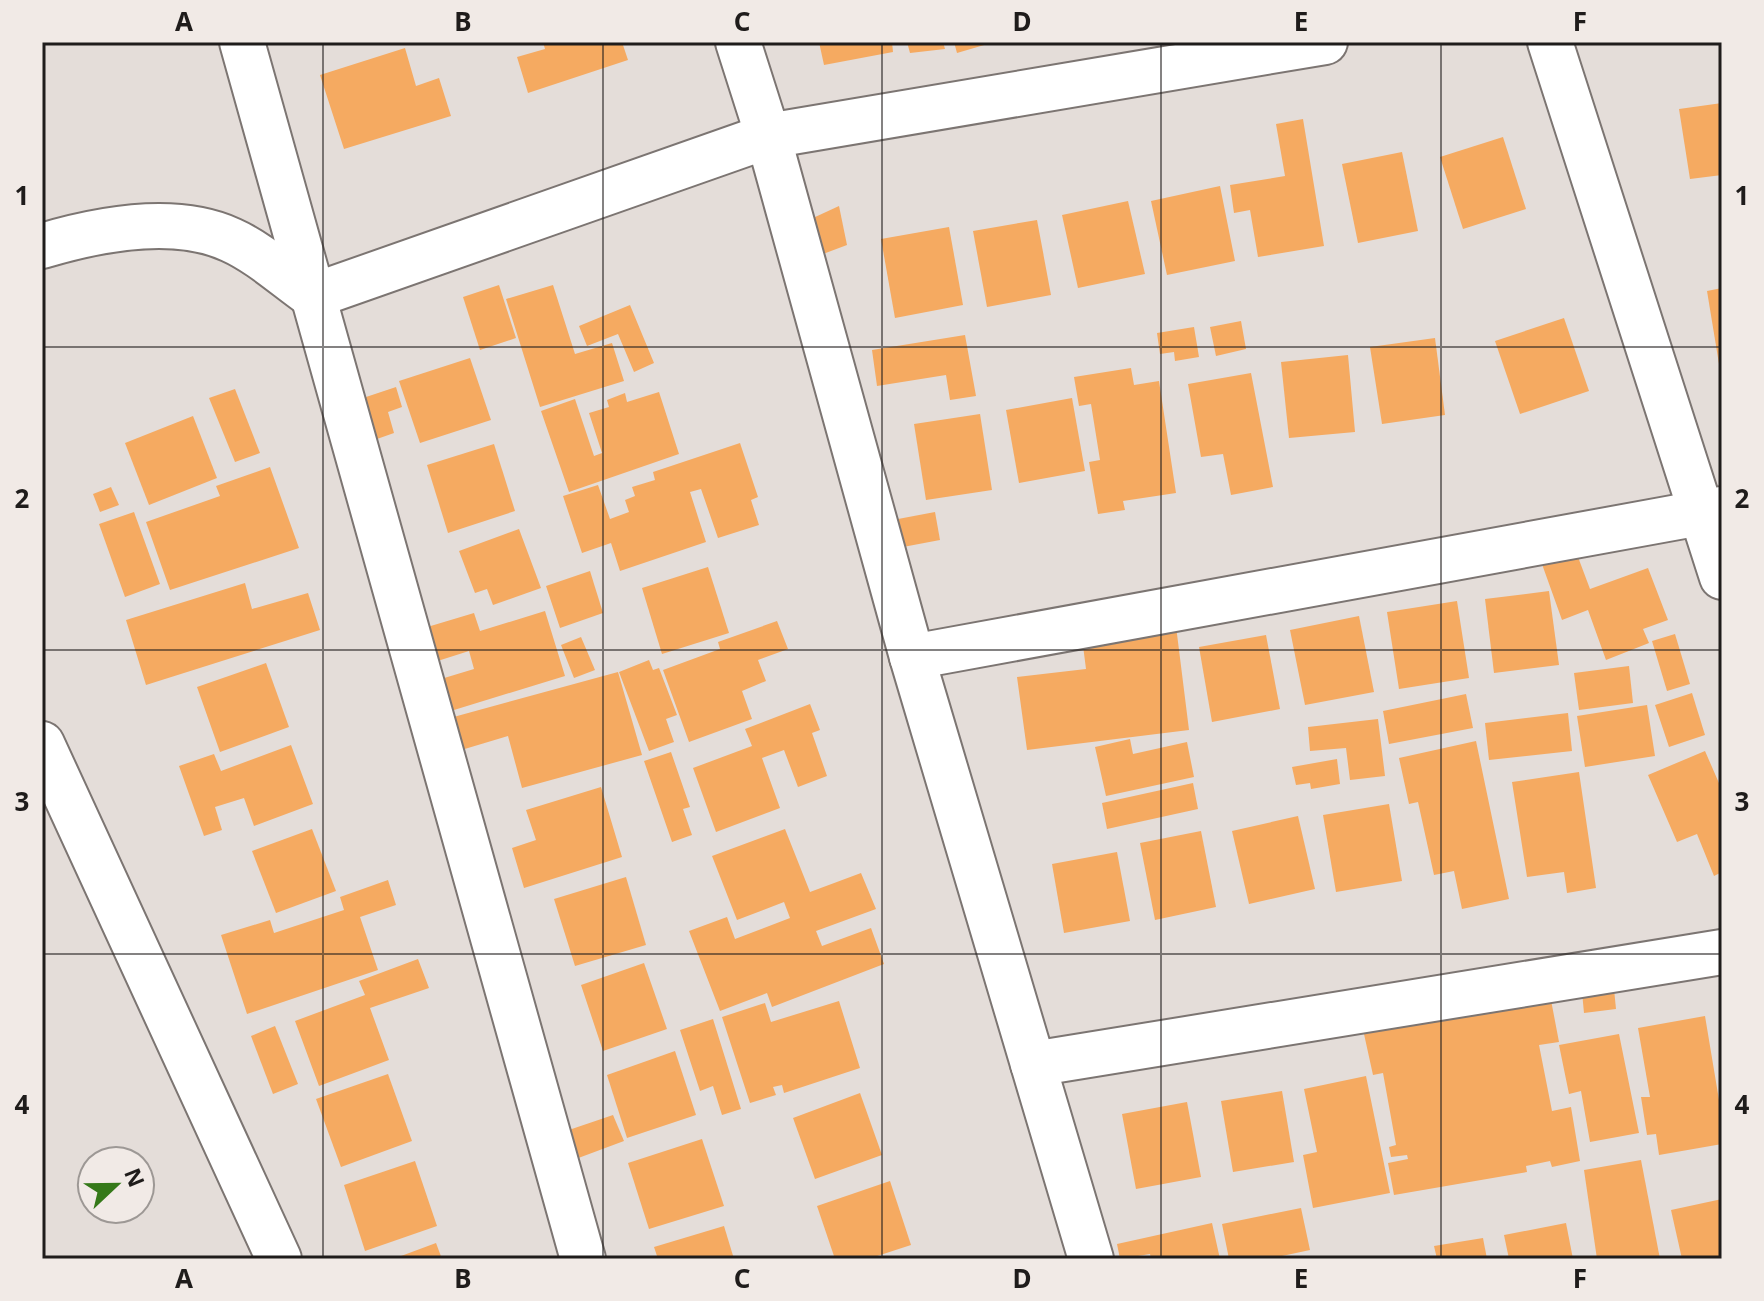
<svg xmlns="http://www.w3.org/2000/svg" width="1764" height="1301" viewBox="0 0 1764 1301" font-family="'Noto Sans',sans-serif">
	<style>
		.building { fill: #f5aa61 }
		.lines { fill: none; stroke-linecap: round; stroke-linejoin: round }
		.street-casing { stroke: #7c7572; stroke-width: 48 }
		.street { stroke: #fff; stroke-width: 44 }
		.grid { fill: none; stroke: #1f1c1b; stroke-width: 2; stroke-opacity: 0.55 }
		.neatline { fill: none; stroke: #1f1c1b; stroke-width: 3 }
		.grid-label { font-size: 26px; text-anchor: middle; font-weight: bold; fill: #1f1c1b }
	</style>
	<rect width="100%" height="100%" fill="#e4ddd9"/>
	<g class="building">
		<polygon points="543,42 622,42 628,60 528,93 517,57 545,49"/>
		<polygon points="819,42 892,42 893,52 824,65"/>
		<polygon points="907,42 943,42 945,49 910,53"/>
		<polygon points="954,42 991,42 991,43 957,53"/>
		<polygon points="405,48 416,86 439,78 451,116 344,149 320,75"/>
		<polygon points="1722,103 1722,175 1690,179 1679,109"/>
		<polygon points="1303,119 1324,246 1258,257 1250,210 1234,213 1230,185 1285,176 1276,124"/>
		<polygon points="1503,137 1526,209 1463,229 1440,157"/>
		<polygon points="1402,152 1418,231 1358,243 1342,164"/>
		<polygon points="1220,186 1235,261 1167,275 1151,201"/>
		<polygon points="1128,201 1145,274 1078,288 1062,215"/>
		<polygon points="839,206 847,245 823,254 813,218"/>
		<polygon points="1037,220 1051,295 987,307 973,231"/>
		<polygon points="949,227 963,305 895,318 881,239"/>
		<polygon points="499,285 516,338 480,350 463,297"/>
		<polygon points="553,285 575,354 612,343 624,381 540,407 506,299"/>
		<polygon points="1722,288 1722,370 1720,370 1707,291"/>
		<polygon points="630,305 654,363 634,372 618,334 587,346 579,326"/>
		<polygon points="1564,318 1589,391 1520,414 1495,341"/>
		<polygon points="1241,321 1246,349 1216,356 1210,327"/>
		<polygon points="1194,327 1199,357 1175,361 1174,352 1160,354 1157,333"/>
		<polygon points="965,335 976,396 950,400 946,375 877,386 872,350"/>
		<polygon points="1435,338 1445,415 1382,424 1370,347"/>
		<polygon points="1348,355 1355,432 1289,438 1281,362"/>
		<polygon points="470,358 491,420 420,443 399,381"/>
		<polygon points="1131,368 1134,385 1159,381 1176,493 1123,501 1125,510 1098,514 1089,462 1100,460 1091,404 1079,406 1074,377"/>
		<polygon points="1251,373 1273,487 1231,495 1223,454 1201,457 1188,384"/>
		<polygon points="396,387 402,407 388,412 394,433 377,439 363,398"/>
		<polygon points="235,389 260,453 235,462 209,398"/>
		<polygon points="659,392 679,454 569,492 541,411 575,399 594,456 602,453 589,413 609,407 607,400 625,393 627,402"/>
		<polygon points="1072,398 1085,471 1019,483 1006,410"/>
		<polygon points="980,414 992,490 926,500 914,424"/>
		<polygon points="193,416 217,478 149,505 125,443"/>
		<polygon points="740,443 758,497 751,500 759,525 718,538 701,489 690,492 706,542 620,571 611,543 582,553 563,496 598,485 610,519 629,512 625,500 635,496 632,487 655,480 653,472"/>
		<polygon points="494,444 515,511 448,533 427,465"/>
		<polygon points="270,467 299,548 170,590 146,522 220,496 216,486"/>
		<polygon points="111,487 119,505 100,512 93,494"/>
		<polygon points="134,512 160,584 125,597 99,524"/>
		<polygon points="935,512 940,540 903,547 898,519"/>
		<polygon points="519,529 541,588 493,605 487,589 475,593 459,551"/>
		<polygon points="1572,541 1590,589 1648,568 1668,620 1643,629 1649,643 1606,660 1588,610 1562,620 1538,553"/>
		<polygon points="708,567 729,633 662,654 642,588"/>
		<polygon points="590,571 603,613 560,628 546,586"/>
		<polygon points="245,583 252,609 308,593 320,630 146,685 126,620"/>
		<polygon points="1549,591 1559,665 1494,673 1485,599"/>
		<polygon points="1457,601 1469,678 1399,689 1387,612"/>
		<polygon points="545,611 565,676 441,714 431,682 474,669 469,651 425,665 414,631 474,613 480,631"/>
		<polygon points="1359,616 1374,692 1305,705 1290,630"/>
		<polygon points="777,621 788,649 758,660 766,681 742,691 752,719 689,742 663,670 720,649 718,642"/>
		<polygon points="1176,626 1189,730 1027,750 1017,677 1086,669 1081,630"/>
		<polygon points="1675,634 1690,684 1667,691 1652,641"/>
		<polygon points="1266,635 1280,709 1212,722 1199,647"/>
		<polygon points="581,637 595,670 574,678 561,645"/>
		<polygon points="649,660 653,670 659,668 677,715 666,719 674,742 649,751 619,672"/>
		<polygon points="266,663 289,727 220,752 197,687"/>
		<polygon points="1629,666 1633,703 1579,710 1574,673"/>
		<polygon points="618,672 642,755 522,788 508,736 448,754 439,721"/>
		<polygon points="1692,693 1705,735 1669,747 1655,705"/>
		<polygon points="1466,694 1473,728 1389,744 1383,711"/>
		<polygon points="810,704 820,730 812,733 827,776 798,787 784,750 762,758 780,808 716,832 693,768 752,746 745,729"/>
		<polygon points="1647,705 1655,756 1585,767 1577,716"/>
		<polygon points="1568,713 1572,751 1489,760 1485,723"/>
		<polygon points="1378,719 1385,776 1350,780 1346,748 1310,751 1308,727"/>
		<polygon points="1130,739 1133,754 1187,742 1194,777 1106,796 1095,747"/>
		<polygon points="1476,741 1509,899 1462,909 1454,871 1434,875 1418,802 1409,804 1399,758"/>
		<polygon points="291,745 313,804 254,826 244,798 215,807 222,830 204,836 179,766 214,754 221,771"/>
		<polygon points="1705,751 1722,790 1722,872 1714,876 1697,834 1677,842 1648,775"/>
		<polygon points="671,752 690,807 683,809 692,835 672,842 644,761"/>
		<polygon points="1337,759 1340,784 1311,789 1310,783 1296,785 1292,767"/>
		<polygon points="1579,772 1596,888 1567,893 1564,872 1527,877 1512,782"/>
		<polygon points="1193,783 1198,809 1107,829 1102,803"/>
		<polygon points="601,787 622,857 524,888 512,848 536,840 526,810"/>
		<polygon points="1389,804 1402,881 1336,892 1323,815"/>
		<polygon points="1298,816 1315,889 1249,904 1232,831"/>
		<polygon points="312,829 336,891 276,913 252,851"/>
		<polygon points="785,829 810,892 861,873 876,909 816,931 822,946 871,928 884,964 772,1007 767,993 720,1011 689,931 727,917 735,939 790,918 784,902 737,920 712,856"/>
		<polygon points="1201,831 1216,907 1155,920 1140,843"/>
		<polygon points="1117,852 1130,921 1064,933 1052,864"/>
		<polygon points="626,877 646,945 575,966 554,899"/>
		<polygon points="388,880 396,905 360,917 378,970 247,1014 221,935 270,920 274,933 344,910 340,897"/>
		<polygon points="418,959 429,988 370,1008 389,1060 319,1086 295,1021 365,995 359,981"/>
		<polygon points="644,963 667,1029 603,1051 581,985"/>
		<polygon points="1614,989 1616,1009 1584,1013 1582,992"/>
		<polygon points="1551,1000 1559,1042 1539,1045 1552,1111 1571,1107 1580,1161 1552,1167 1550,1161 1526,1166 1527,1172 1394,1195 1388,1163 1408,1159 1407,1155 1391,1157 1389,1147 1396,1145 1383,1073 1373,1075 1364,1034"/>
		<polygon points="839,1001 860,1068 784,1093 782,1085 773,1087 776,1095 750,1103 722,1017 765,1003 771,1022"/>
		<polygon points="1705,1016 1722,1118 1722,1144 1659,1155 1656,1134 1647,1135 1641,1097 1650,1097 1638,1028"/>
		<polygon points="713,1019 741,1109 722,1115 713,1086 700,1091 680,1030"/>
		<polygon points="275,1026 298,1084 273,1094 251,1036"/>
		<polygon points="1619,1034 1639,1133 1590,1142 1581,1091 1569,1094 1559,1045"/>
		<polygon points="675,1051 696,1115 627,1138 607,1075"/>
		<polygon points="388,1074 412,1141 341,1167 316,1099"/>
		<polygon points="1366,1076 1390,1193 1313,1208 1303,1155 1317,1152 1304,1089"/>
		<polygon points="1282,1091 1294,1162 1233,1172 1221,1101"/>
		<polygon points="860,1093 882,1155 815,1179 793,1118"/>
		<polygon points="1187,1102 1201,1177 1136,1189 1122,1114"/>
		<polygon points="613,1115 624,1141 573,1160 563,1132"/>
		<polygon points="702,1139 724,1206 649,1229 628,1163"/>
		<polygon points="1641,1160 1660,1259 1597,1259 1584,1170"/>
		<polygon points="415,1161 437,1226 365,1251 344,1185"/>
		<polygon points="890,1181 911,1245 868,1259 835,1259 817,1206"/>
		<polygon points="1722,1199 1722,1259 1682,1259 1671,1210"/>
		<polygon points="1301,1208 1310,1250 1282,1256 1282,1259 1229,1259 1222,1224"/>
		<polygon points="1212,1223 1220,1259 1151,1259 1150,1254 1120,1259 1117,1244"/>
		<polygon points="1566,1223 1573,1259 1509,1259 1504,1235"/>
		<polygon points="724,1226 734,1259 658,1259 654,1247"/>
		<polygon points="1483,1238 1487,1259 1437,1259 1434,1246"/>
		<polygon points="436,1243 442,1259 393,1259"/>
	</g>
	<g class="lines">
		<defs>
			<g id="street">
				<polyline points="242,42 583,1259"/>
				<polyline points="738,42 768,136 912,657 1091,1259"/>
				<polyline points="1550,42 1722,577"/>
				<path d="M42,246c57,-17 133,-32 189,-6 29,13 56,38 82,56l455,-160 557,-94"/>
				<polyline points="912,657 1722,509"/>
				<polyline points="42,744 279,1259"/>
				<polyline points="1033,1064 1722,952"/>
			</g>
		</defs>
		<use href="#street" class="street-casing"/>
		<use href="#street" class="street"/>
	</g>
	<path class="grid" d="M323,42v1217M603,42v1217M882,42v1217M1161,42v1217M1441,42v1217M42,347h1680M42,650h1680M42,954h1680"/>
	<rect width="1764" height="1301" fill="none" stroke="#f1eae6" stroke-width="88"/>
	<g transform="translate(116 1185) rotate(68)"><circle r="38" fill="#f1eae6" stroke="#9d9895" stroke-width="2"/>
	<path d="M0-6L14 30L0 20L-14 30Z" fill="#357919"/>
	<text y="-12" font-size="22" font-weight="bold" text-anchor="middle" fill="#1f1c1b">N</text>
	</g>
	<rect x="44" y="44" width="1676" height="1213" class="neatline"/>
	<g class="grid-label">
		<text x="184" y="31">A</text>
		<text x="463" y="31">B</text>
		<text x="742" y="31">C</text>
		<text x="1022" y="31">D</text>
		<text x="1301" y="31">E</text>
		<text x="1580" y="31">F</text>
		<text x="22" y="205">1</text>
		<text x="1742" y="205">1</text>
		<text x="22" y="508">2</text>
		<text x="1742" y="508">2</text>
		<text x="22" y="811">3</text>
		<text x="1742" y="811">3</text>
		<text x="22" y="1114">4</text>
		<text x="1742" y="1114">4</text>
		<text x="184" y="1288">A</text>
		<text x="463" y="1288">B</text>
		<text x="742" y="1288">C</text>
		<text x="1022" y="1288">D</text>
		<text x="1301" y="1288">E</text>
		<text x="1580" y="1288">F</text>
	</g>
</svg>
